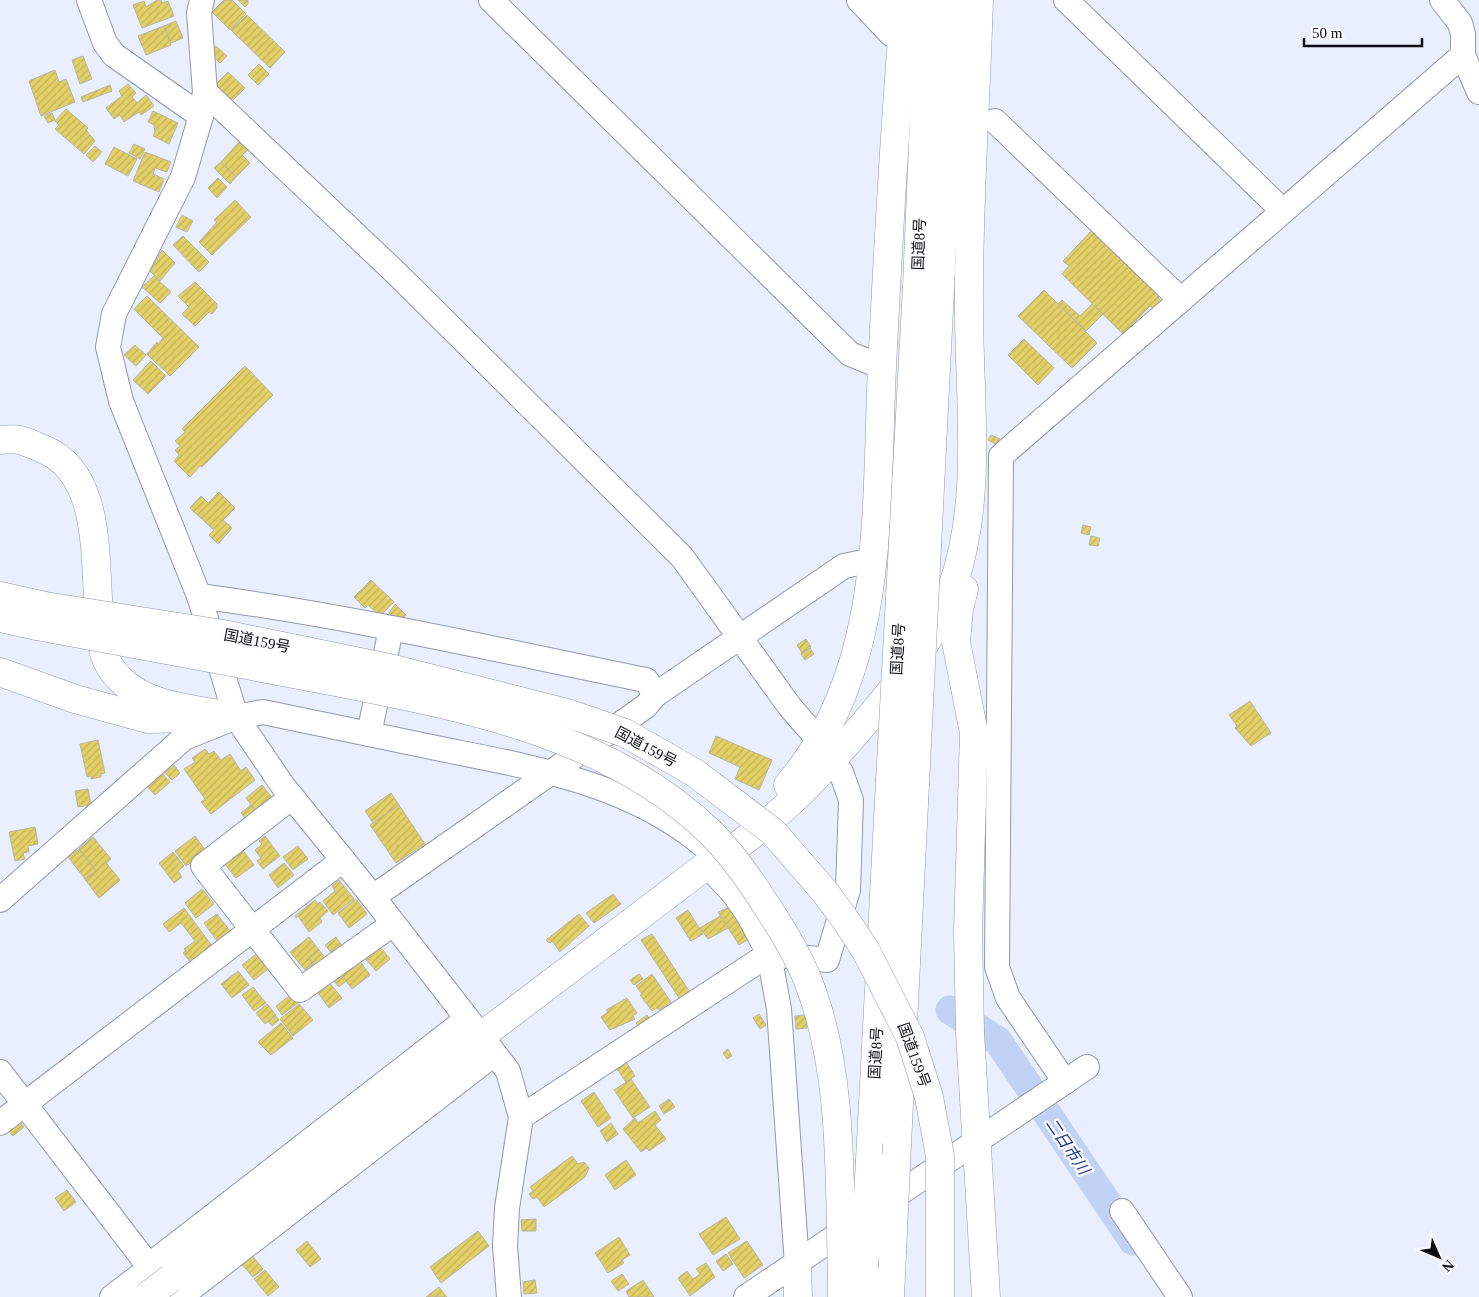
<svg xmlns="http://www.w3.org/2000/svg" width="1479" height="1297" viewBox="0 0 1479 1297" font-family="'Times New Roman','Noto Sans JP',serif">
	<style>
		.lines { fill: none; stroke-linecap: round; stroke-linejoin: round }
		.river { stroke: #c2d2f4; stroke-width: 29 }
		.building { fill: url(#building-hatch); stroke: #b7b5a6 }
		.minor-casing { stroke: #9298a5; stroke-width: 26 }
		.highway-casing { stroke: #9298a5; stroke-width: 29 }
		.minor { stroke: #fff; stroke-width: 24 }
		.highway { stroke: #fff; stroke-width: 28 }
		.highway-bridge-casing { stroke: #9298a5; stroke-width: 29; stroke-linecap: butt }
		.highway-bridge { stroke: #fff; stroke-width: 28 }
		.labels { text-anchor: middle; stroke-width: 4.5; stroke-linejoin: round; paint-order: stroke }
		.street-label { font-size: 15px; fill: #0c0e13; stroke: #fdfdfd }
		.water-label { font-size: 16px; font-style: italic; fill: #1a3896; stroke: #fdfdfd }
	</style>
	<defs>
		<pattern id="building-hatch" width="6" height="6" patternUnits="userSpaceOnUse" patternTransform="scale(1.25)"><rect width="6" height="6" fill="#e3d168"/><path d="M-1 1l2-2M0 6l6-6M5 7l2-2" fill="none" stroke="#c2b259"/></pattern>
	</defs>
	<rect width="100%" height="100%" fill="#e9effe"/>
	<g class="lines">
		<polyline class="river" points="950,1010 998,1041 1133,1241"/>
	</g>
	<g class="building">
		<polygon points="157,0 161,0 162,3 168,1 174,16 142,28 133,5 144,1 146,7"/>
		<polygon points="224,0 232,0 246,14 230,30 212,12"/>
		<polygon points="238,0 248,0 248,4 245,7"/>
		<polygon points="247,15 285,52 270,68 231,30"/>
		<polygon points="176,21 183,38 171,43 164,26"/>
		<polygon points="164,26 171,45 146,55 138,36"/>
		<polygon points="216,46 227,56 220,63 210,54"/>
		<polygon points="83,56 92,79 80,84 72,60"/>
		<polygon points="259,64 269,74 258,85 248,75"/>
		<polygon points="55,70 59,82 66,79 75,102 41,116 29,81"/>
		<polygon points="228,72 245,88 232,101 215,85"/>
		<polygon points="128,84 136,93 132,97 137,103 146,95 154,106 141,115 139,112 124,122 120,115 114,119 106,108 122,96 119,91"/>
		<polygon points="110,85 112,91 83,102 81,97"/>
		<polygon points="66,109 88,128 86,130 95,141 84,154 55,129 59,125 55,121"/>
		<polygon points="153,111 178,123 169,144 153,136 155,132 154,125 148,122"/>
		<polygon points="52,113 55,120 48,123 44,116"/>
		<polygon points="239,142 248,150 242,155 250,163 236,177 221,162"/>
		<polygon points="134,144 145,149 140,159 129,153"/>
		<polygon points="95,146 102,152 93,162 86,155"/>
		<polygon points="114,147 137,159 128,176 105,164"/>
		<polygon points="145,152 171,162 167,172 155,168 153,174 164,179 159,192 133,181"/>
		<polygon points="221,162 236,177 230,184 214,168"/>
		<polygon points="218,178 227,187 217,198 208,188"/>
		<polygon points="235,200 251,217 212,255 199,242 217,222 214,220"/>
		<polygon points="182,215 193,221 187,232 176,227"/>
		<polygon points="1093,229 1161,295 1158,298 1161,301 1153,309 1150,306 1123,334 1062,274 1069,266 1063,261"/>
		<polygon points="183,236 209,262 199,272 173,245"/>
		<polygon points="162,250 175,263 160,281 150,271"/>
		<polygon points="154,276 171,292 160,303 142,287"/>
		<polygon points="195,282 217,304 217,308 212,314 209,312 195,326 182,314 189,307 178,296"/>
		<polygon points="1044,290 1097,343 1072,368 1018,316"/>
		<polygon points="147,296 199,347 170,376 147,354 157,342 158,344 163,338 134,309"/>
		<polygon points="1062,300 1080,316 1092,304 1103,314 1086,331 1058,304"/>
		<polygon points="1024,339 1054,368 1038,385 1008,355"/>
		<polygon points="135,345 146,355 136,366 124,355"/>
		<polygon points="151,361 166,376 148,394 133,380"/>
		<polygon points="245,366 273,395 202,467 200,466 190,477 174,461 179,455 175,450 180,446 175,441 185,432 182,429"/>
		<polygon points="991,435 1000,439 995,444 988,440"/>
		<polygon points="219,492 235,508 223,520 232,528 218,544 209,535 214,530 190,508 201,496 208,503"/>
		<polygon points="219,492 235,508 223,520 232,528 218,544 209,535 214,530 190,508 201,496 208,503"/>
		<polygon points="1083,525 1091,527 1089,535 1081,533"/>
		<polygon points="1091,536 1100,538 1098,546 1089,545"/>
		<polygon points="371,580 394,602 380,616 368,605 365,608 354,597"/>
		<polygon points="395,604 406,615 399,622 389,613"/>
		<polygon points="806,639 811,647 802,653 797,645"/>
		<polygon points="810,648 814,654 805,660 801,654"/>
		<polygon points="1250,701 1271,733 1251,746 1235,728 1237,726 1229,715"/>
		<polygon points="716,736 772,760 759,790 735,779 740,767 709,753"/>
		<polygon points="98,740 105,773 101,774 101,777 91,779 91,776 87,777 80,744"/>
		<polygon points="205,749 209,754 214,751 221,760 230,754 241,771 246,767 255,780 211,814 201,802 205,799 184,769 195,762 192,758"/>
		<polygon points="174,765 180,773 172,780 165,773"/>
		<polygon points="160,771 170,782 155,795 145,784"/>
		<polygon points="262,785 274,800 258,814 246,798"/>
		<polygon points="88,789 91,805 78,807 75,791"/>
		<polygon points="391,793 399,805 373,823 365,811"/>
		<polygon points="251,805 259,816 249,823 241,813"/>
		<polygon points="399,805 425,844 396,863 370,825"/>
		<polygon points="35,827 38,844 28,846 29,852 23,853 25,859 15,861 9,832"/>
		<polygon points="195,836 206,851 186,866 175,851"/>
		<polygon points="265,836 280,856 263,869 257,861 261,858 255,850 262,844 259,841"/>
		<polygon points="93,837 111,859 106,863 120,880 99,898 85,879 96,871 79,849"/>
		<polygon points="93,837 111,859 106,863 120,880 99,898 85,879 96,871 79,849"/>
		<polygon points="298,846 308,859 293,870 283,857"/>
		<polygon points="79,849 96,871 85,879 68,857"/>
		<polygon points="242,849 254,865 236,878 224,863"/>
		<polygon points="173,852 184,866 178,871 182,877 174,883 159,863"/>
		<polygon points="284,863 294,875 278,888 269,875"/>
		<polygon points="339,880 354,899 333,915 323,901 335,891 332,886"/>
		<polygon points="202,889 214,904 196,918 185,903"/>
		<polygon points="613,894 621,904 594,923 586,913"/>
		<polygon points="356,899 367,914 349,928 338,913"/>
		<polygon points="315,900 318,904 320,902 328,911 320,918 322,922 309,932 298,916 296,918 295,916"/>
		<polygon points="733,906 752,937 739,945 718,912"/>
		<polygon points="184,908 212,946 193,959 196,963 193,965 183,953 186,951 184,949 195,941 181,923 169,932 163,924"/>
		<polygon points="688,910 703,934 691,941 676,918"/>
		<polygon points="217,914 233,935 220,945 204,923"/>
		<polygon points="579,914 589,926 560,952 552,941 549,943 546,940"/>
		<polygon points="720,916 728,928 708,939 700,928"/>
		<polygon points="652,934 691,994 681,1001 641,940"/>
		<polygon points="309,937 319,950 309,958 313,964 305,970 290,952"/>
		<polygon points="336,937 343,947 333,955 325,945"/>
		<polygon points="377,943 390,959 376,971 364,957"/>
		<polygon points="319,950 327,960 317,968 309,958"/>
		<polygon points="256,954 268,969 254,980 242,965"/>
		<polygon points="359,960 370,975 352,989 341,974"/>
		<polygon points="238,971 249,985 232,998 221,984"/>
		<polygon points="338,971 346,981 339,987 333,980"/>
		<polygon points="639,974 643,979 634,985 630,980"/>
		<polygon points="652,974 671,1002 659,1010 657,1008 652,1011 640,995 642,994 636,986"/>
		<polygon points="328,981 342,998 329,1008 316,990"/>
		<polygon points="253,987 266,1003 254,1011 242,995"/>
		<polygon points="293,993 299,1002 282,1015 276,1006"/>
		<polygon points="627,998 637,1013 633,1016 635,1019 610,1030 601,1017 608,1012 606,1010"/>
		<polygon points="267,1004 276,1015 265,1024 256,1013"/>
		<polygon points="299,1004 313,1020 293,1036 280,1019"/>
		<polygon points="759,1014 766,1025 760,1029 753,1018"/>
		<polygon points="647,1015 652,1022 641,1030 636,1023"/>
		<polygon points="805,1015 807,1028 796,1029 795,1016"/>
		<polygon points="276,1016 279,1020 272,1026 268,1021"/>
		<polygon points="281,1023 293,1038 271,1055 258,1042"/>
		<polygon points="728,1049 732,1056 727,1059 723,1053"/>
		<polygon points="625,1060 635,1076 626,1082 615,1066"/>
		<polygon points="631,1079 650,1107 633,1118 614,1090"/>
		<polygon points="594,1092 611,1118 598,1127 581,1101"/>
		<polygon points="669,1099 675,1107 664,1114 659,1106"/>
		<polygon points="655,1111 661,1120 655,1125 666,1139 649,1151 647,1148 641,1152 623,1129 635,1118 638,1123"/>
		<polygon points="19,1120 24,1127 13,1136 7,1129"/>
		<polygon points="611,1123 618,1134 607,1142 600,1131"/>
		<polygon points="572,1156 578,1164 584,1162 589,1168 585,1177 544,1207 537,1197 533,1199 529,1194 533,1191 530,1187"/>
		<polygon points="626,1160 636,1175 615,1190 605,1175"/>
		<polygon points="67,1190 76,1202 64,1211 55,1198"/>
		<polygon points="726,1217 740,1239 713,1255 699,1234"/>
		<polygon points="536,1219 536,1231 522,1231 521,1220"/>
		<polygon points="478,1231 489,1246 441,1283 430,1267"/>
		<polygon points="619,1237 630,1255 622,1260 624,1263 608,1273 595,1253"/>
		<polygon points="307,1241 321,1259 310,1267 296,1250"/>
		<polygon points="747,1241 763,1265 744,1278 728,1253"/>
		<polygon points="250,1253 263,1269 253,1277 239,1261"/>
		<polygon points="726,1254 733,1264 723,1271 716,1261"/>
		<polygon points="706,1263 715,1277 690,1296 678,1278 687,1271 693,1279 700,1274 696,1269"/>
		<polygon points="265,1270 279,1287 268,1296 254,1279"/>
		<polygon points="622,1274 629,1284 618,1291 611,1281"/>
		<polygon points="535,1280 537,1293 524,1294 523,1282"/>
		<polygon points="643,1280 654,1297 629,1297 626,1291"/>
		<polygon points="439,1287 447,1297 426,1297"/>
	</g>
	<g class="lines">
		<defs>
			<g id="minor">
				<polyline points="89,0 105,43 114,55 201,116"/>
				<polyline points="202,0 199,13 205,92 201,116 183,177 114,314 108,347 121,401 199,596 236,717 283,786 373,897 508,1071 521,1117 507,1208 505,1246 509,1297"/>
				<polyline points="491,0 850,354 882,367"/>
				<polyline points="859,0 891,34 903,36"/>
				<polyline points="886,0 892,7 904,8"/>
				<polyline points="1066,0 1283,211"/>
				<polyline points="1442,0 1460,23 1463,34 1463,55 1479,92"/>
				<polyline points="205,92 396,273 682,557 790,707 810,730"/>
				<polyline points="995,121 1181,300"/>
				<path d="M199,596c150,20 299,54 447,84l9,15"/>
				<polyline points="369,734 391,629"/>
				<polyline points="292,797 203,866 300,990 393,924"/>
				<polyline points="707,865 734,894 749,916 769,954 779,1009 797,1264"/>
				<polyline points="373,897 646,706 655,695 844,566 873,560"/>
				<path d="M0,900l184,-162 52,-21 27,-5c61,13 122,25 183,38 90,18 184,34 257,95"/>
				<polyline points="0,1072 158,1278"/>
				<polyline points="1065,1082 1008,998 997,967 1001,456 1463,55"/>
				<polyline points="521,1117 769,954 827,960 848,890 851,800 841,772"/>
				<polyline points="0,1123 343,860"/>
				<polyline points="882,1205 1087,1067"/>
				<polyline points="1122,1211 1180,1297"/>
				<polyline points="112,1297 141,1275 160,1257 467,1019"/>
				<polyline points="180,1297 494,1054"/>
				<polyline points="746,1297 854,1224"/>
			</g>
			<g id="highway">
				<polyline points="917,286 929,0"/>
				<polyline points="940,290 953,0"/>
				<path d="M0,440c19,-3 26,2 43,9 62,25 50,118 57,173 2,23 2,39 19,56 28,30 78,31 117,39"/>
				<polyline points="964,589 959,609 956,642 974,733 968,932 970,1033 986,1297"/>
				<polyline points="0,596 45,606"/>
				<polyline points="0,618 37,626"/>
				<polyline points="0,672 75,699 148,719 187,718"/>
				<path d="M788,785c99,-115 87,-275 94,-417 6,-123 13,-246 23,-368"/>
				<polyline points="897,1144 915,784"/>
				<polyline points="870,1160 890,781"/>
				<polyline points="797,1264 798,1297"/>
				<path d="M171,1278l309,-241 227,-172c64,-37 113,-89 161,-146 34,-40 68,-83 85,-134 30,-87 16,-185 16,-275 -1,-103 7,-207 10,-310"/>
				<polyline points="842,1297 842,1277"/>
				<polyline points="863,1297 864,1268"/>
				<polyline points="890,1297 892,1254"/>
			</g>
		</defs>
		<use href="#minor" class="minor-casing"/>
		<use href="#highway" class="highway-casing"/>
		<use href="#minor" class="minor"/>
		<use href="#highway" class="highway"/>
		<defs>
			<g id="highway-bridge">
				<polyline points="45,606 223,634 394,669 567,713 625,733 695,773 773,832 825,892 847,922 866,951 910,1037 929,1097 940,1156 940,1297"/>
				<path d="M37,626c94,17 189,35 283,53 137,27 285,52 390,153 22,22 41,49 58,76 15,23 30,47 40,73 36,90 31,200 34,296"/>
				<polyline points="890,781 917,286"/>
				<polyline points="915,784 940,290"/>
				<polyline points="892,1254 897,1144"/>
				<polyline points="864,1268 870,1160"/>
				<polyline points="146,1297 171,1278"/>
			</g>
		</defs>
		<use href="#highway-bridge" class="highway-bridge-casing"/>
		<use href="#highway-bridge" class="highway-bridge"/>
	</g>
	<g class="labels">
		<g class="street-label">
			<text transform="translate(919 244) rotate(-88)" y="5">国道8号</text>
			<text transform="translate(257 641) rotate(11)" y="5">国道159号</text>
			<text transform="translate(898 649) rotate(-87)" y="5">国道8号</text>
			<text transform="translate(646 747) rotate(28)" y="5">国道159号</text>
			<text transform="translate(876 1053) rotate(-87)" y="5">国道8号</text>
			<text transform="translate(914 1055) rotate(70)" y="5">国道159号</text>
		</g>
		<g class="water-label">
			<text transform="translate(1068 1146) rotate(56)" y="6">二日市川</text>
		</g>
	</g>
	<g transform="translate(1439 1257) rotate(135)" stroke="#fdfdfd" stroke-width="4" paint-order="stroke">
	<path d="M0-4L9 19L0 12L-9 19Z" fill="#0c0e13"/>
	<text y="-8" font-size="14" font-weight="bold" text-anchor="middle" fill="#0c0e13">N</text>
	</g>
	<path d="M1304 38v8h118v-8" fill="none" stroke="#0c0e13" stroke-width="2.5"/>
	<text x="1312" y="38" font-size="15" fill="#0c0e13" stroke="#fdfdfd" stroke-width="4" paint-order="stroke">50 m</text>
</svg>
